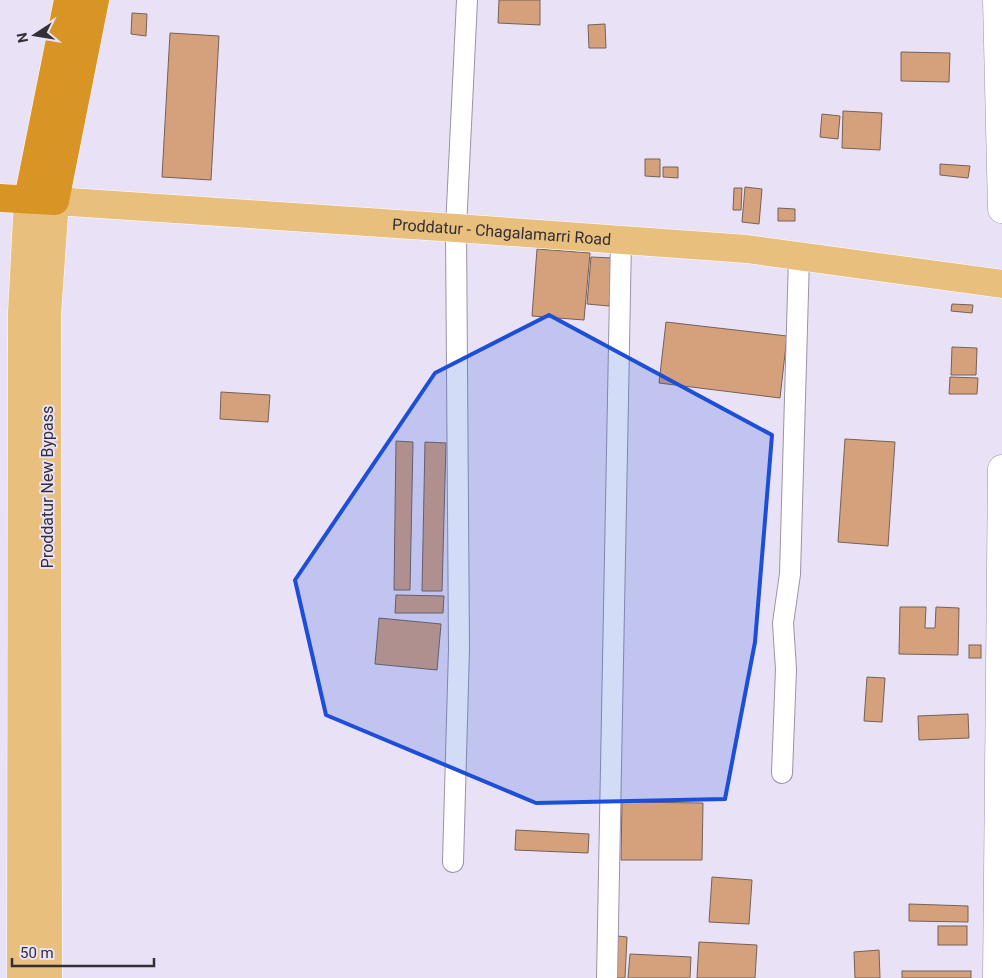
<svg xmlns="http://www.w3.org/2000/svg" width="1002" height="978" viewBox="0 0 1002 978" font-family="Roboto,sans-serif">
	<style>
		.building { fill: #d5a17d; stroke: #746256 }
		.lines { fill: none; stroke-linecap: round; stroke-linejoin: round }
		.street-casing { stroke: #9a93a7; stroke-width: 22 }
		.secondary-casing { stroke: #9a93a7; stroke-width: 29 }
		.primary-casing { stroke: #fff; stroke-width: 29 }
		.highway-casing { stroke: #fff; stroke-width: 29 }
		.street { stroke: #fff; stroke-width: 20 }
		.secondary { stroke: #fff; stroke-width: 28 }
		.primary { stroke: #e8bf7c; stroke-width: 28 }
		.highway { stroke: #d89424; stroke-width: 28 }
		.marked { fill: #1d4ed8; fill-opacity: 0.2; stroke: #1d4ed8; stroke-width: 4; stroke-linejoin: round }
		.labels { text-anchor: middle; stroke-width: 4; stroke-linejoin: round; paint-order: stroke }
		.street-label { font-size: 16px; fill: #322f37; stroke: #e9e1f6 }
	</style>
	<rect width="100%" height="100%" fill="#e9e1f6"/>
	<g class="building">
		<polygon points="499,0 540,0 540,25 498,23"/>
		<polygon points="132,13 147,14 146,36 131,34"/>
		<polygon points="605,24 606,48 589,48 588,25"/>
		<polygon points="170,33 219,36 211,180 162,177"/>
		<polygon points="901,52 950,53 949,82 901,81"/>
		<polygon points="843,111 882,113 880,150 842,148"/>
		<polygon points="822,114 840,116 838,139 820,137"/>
		<polygon points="645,159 660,159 660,177 645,176"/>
		<polygon points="940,164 970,166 968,178 940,175"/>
		<polygon points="663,167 678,167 678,178 663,177"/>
		<polygon points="745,187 762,189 759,224 742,222"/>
		<polygon points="734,188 742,188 741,210 733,210"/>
		<polygon points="778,208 795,209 795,221 778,221"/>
		<polygon points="537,249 590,253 584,320 532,316"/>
		<polygon points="591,257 613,258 609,306 587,304"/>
		<polygon points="952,304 973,305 972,313 951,311"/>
		<polygon points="666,322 787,336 780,398 659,383"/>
		<polygon points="952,347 977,348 976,375 951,375"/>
		<polygon points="950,377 978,378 977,394 949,394"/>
		<polygon points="221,392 270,395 268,422 220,419"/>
		<polygon points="845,439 895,442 888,546 838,542"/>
		<polygon points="396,441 413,442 410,590 394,590"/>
		<polygon points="425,442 446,443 442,591 422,591"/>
		<polygon points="396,595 444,596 443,613 395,613"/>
		<polygon points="900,607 926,607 925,628 935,628 936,607 959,608 958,655 899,654"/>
		<polygon points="379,618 441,624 437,670 375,664"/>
		<rect x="969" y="645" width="12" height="13"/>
		<polygon points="867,677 885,678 882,722 864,721"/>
		<polygon points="968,714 969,738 919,740 918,716"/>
		<polygon points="622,802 703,803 702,860 621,860"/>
		<polygon points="516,830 589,834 588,853 515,850"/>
		<polygon points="712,877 752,880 749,924 709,922"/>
		<polygon points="909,904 968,906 968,922 909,921"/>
		<rect x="938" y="926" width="29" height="19"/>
		<polygon points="617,936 627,937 625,978 615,978"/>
		<polygon points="699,942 757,945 755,978 697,978"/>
		<polygon points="879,950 880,978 855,978 854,952"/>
		<polygon points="630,954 691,957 690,978 628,978"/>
		<rect x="902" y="971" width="69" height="7"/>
	</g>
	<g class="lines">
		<defs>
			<g id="street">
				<polyline points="782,773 786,669 783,623 790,574 799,257"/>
				<polyline points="453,862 459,649 456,228 467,0"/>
				<polyline points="607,978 621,240"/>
			</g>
			<g id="secondary">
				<polyline points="997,0 1002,209"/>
				<polyline points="997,978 1002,469"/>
			</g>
			<g id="primary">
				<polyline points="21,978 22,313 28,199"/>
				<path id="s1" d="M48,978l-1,-663 8,-114 401,27 291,21 255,35"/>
			</g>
			<g id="highway">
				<polyline points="0,198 55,201 95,0"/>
				<polyline points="28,199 68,0"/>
			</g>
		</defs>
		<use href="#street" class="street-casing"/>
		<use href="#secondary" class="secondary-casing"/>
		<use href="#primary" class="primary-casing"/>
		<use href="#highway" class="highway-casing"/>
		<use href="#street" class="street"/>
		<use href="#secondary" class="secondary"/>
		<use href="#primary" class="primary"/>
		<use href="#highway" class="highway"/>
	</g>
	<path class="marked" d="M549,315l223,120 -17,207 -30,157 -189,4 -210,-88 -31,-135 140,-207z"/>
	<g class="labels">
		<g class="street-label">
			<text dy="6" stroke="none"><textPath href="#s1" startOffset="1225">Proddatur - Chagalamarri Road</textPath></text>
			<text transform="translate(47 487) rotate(-90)" y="6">Proddatur New Bypass</text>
		</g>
	</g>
	<g transform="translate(35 35) rotate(258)" stroke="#e9e1f6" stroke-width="4" paint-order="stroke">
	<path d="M0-4L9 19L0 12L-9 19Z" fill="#322f37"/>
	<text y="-8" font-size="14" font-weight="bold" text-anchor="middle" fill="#322f37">N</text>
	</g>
	<path d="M12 958v8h142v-8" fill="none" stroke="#322f37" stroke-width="2.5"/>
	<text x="20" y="958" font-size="15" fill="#322f37" stroke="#e9e1f6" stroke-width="4" paint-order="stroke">50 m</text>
</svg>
